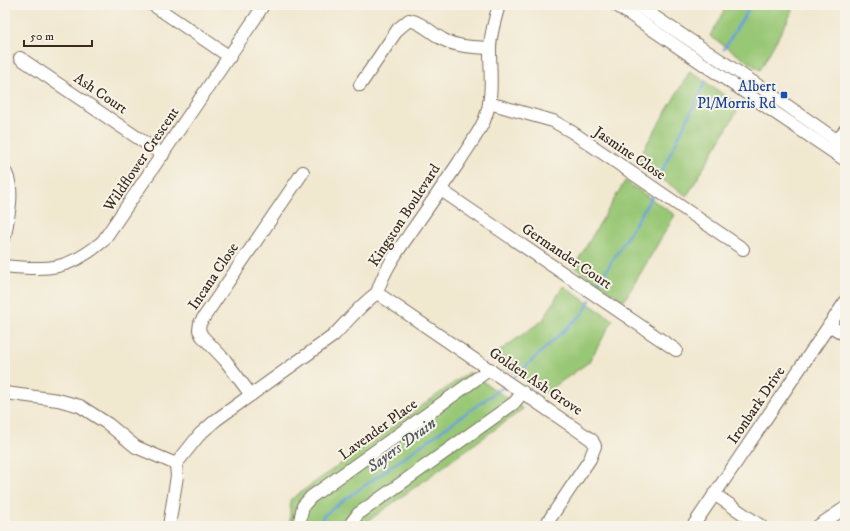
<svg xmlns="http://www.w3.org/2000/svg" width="850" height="531" viewBox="0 0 850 531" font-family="'IM FELL DW Pica',serif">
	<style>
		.green { fill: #98c775; stroke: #6a784a }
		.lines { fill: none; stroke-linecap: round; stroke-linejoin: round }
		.stream { stroke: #6aa3d9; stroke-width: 2.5 }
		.minor-casing { stroke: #7b6c5c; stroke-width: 14 }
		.minor { stroke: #fff; stroke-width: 12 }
		.transit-dot { fill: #1a4fb4; stroke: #f7f3e8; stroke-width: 1.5 }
		.labels { text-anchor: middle; stroke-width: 4; stroke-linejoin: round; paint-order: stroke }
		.transit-label { font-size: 15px; fill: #164399; stroke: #f7f3e8; text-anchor: end }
		.street-label { font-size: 15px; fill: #3b2a1e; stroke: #f7f3e8 }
		.water-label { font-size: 16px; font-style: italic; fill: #4b545f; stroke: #f7f3e8 }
	</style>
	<rect width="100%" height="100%" fill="#f7f3e8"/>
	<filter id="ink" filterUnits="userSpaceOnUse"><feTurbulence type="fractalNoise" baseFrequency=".025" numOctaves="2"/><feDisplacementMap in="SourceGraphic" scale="8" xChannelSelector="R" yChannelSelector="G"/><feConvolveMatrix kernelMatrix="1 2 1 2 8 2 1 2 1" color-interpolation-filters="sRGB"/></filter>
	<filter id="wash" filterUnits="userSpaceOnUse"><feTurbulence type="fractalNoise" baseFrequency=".012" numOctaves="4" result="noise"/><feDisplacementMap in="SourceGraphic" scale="16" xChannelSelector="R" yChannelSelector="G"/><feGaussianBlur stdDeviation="0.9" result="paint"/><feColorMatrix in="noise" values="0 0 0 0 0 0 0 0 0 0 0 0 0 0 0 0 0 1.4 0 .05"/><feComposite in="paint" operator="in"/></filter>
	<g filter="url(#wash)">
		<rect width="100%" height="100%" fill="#f1e8d0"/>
		<g class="green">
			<polygon points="727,5 796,5 760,70 710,36"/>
			<polygon points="690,71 740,106 687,196 636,162"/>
			<polygon points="625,181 675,215 624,301 574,267"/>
			<polygon points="563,286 613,320 589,362 545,393 491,357 543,320"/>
			<polygon points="469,372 523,409 361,526 290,526 290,500"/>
		</g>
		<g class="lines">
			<g class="stream">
				<polyline points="724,49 751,5"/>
				<polyline points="657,181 706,81"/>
				<polyline points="596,287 653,195"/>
				<polyline points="514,377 584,312 590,300"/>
				<polyline points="320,526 323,516 340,503 503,387"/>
			</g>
		</g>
	</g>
	<g filter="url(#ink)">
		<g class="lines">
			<defs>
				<g id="minor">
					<polyline points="153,5 230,57"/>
					<polyline points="616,5 845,160"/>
					<polyline points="637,5 759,86 845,146"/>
					<polyline points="20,58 163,155"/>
					<path d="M360,85l38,-56 11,-9c13,2 23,14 35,20 14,7 30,7 46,8"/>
					<polyline points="489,103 553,121 572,132 743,249"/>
					<polyline points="833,147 845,130"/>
					<polyline points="441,190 676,350"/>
					<path d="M5,236c3,-21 10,-44 1,-63"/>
					<path d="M5,266c43,5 64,4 98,-25l153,-224 7,-12"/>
					<polyline points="377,293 592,440 595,446 590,459 545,526"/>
					<polyline points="829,325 845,335"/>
					<polyline points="5,393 58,400 80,406 108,424 136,447 176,464"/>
					<polyline points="251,395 225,360 202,336 199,330 200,323 303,172"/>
					<polyline points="714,494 761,526"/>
					<path d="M169,526l8,-50 -1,-12 24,-30 16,-14 117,-84c15,-15 27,-31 44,-43 7,-23 20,-41 34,-61 16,-23 32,-46 48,-70 8,-13 18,-26 25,-41 10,-24 6,-47 6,-72 0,-14 5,-30 9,-44"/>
					<polyline points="299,526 303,506 311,497 490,369"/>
					<polyline points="349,526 358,514 514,403 523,392"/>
					<polyline points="693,526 845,302"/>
					<polyline points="818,526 845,508"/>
				</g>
			</defs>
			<use href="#minor" class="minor-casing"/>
			<use href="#minor" class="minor"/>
		</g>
	</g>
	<rect class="transit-dot" x="780" y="91" width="8" height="8" rx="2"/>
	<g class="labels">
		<g class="transit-label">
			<text x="776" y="91">Albert<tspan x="776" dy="17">Pl/Morris Rd</tspan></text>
		</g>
		<g class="street-label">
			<text transform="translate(101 93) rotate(34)" y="5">Ash Court</text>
			<text transform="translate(630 153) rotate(34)" y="5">Jasmine Close</text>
			<text transform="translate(141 159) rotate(-56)" y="5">Wildflower Crescent</text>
			<text transform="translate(404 215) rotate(-57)" y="5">Kingston Boulevard</text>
			<text transform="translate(567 256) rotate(34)" y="5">Germander Court</text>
			<text transform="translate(213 276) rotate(-56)" y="5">Incana Close</text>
			<text transform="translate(536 381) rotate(34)" y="5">Golden Ash Grove</text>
			<text transform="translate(756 405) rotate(-56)" y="5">Ironbark Drive</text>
			<text transform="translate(378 429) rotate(-36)" y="5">Lavender Place</text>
		</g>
		<g class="water-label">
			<text transform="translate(401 444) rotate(-36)" y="6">Sayers Drain</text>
		</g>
	</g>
	<rect width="850" height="531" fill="none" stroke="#f7f3e8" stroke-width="20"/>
	<path d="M24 40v6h68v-6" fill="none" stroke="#3b2a1e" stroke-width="2"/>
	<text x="30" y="40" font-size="12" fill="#3b2a1e" stroke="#f7f3e8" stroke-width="3" paint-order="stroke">50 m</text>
</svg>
